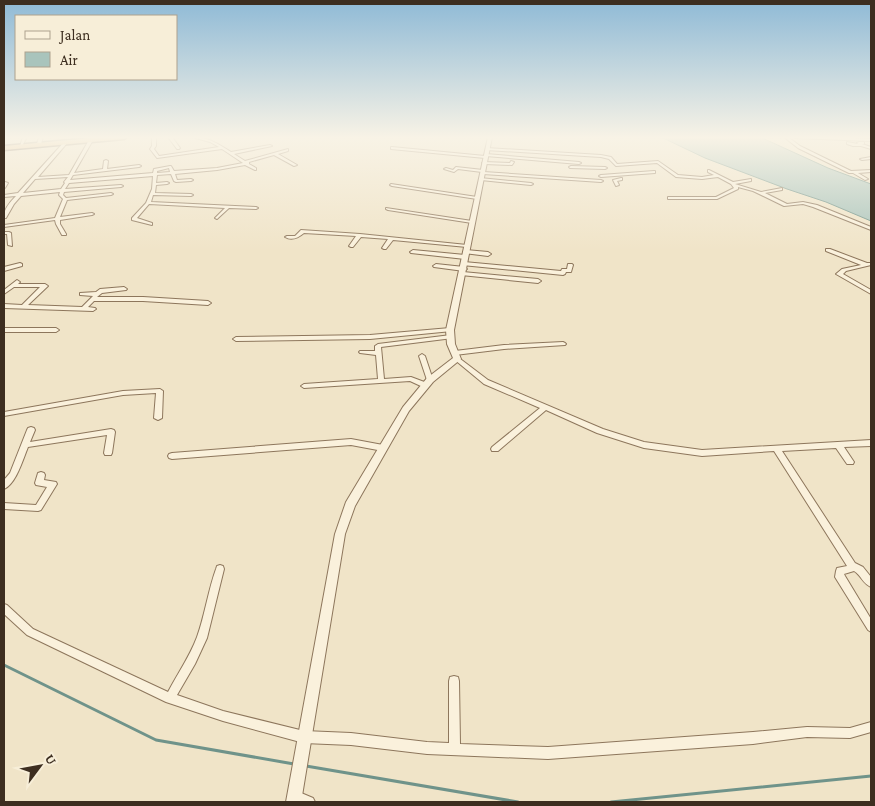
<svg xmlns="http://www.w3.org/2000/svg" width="875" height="806" viewBox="0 0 875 806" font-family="'Crimson Pro',serif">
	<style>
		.water { fill: #a9c4bc; stroke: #6f938a }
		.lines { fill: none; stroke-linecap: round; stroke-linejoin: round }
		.stream { stroke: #6f938a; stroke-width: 3 }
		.minor-casing { stroke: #8d765c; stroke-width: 2 }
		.tertiary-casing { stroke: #8d765c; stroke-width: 2 }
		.trunk-casing { stroke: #5b4430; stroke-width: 3 }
		.minor { fill: #faf1dc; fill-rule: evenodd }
		.tertiary { fill: #faf1dc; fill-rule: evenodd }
		.trunk { fill: #eabe7c; fill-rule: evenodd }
	</style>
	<rect width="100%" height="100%" fill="#f0e4c8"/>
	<polygon class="water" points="661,137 760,137 828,168 871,184 871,221 826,202 787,189 705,158"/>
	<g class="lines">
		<g class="stream">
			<polyline points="4,665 156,740 294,764"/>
			<polyline points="306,766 518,802"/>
			<polyline points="611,802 871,776"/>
		</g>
		<defs>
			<g id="minor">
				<polygon points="23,137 27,137 22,146 20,146"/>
				<polygon points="39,137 43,137 41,144 39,145 37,144"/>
				<path d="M152,137h4v9l-2,3 5,7 60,-9 -9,-5 -18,-5c17,0 26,7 39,15l39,-7 2,1 -38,8 11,7 43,-12v2l-10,3 19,11 -3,1 -20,-11 -25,7v2l7,4v2h-1l-10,-5 -28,5 -42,4 2,6 14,-1 2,1 -2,1 -15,1 -2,-1 -3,-7 -14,1 -1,8 11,-1 2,1 -2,1 -11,1 -1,8 36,1 2,1 -2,1 -38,-1 -2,7 105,5 2,1 -2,1 -27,-1 -12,11 -2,-1 10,-10 -76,-4 -12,14 15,5v2l-20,-5v-2l14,-15 6,-14 1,-13 -84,7 -4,6 56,-4 2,1 -2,1 -57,5 -1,3 3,3 45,-5 2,1 -2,1 -44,5 -7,17 32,-4 2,1 -2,1 -32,5v4l6,10v1h-4l-6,-11 -1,-4 -51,7v-2l51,-7 8,-19 -4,-4 1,-3 -39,4 -7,8 -8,14h-2c-1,-8 6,-16 12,-22l-12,1v-2l14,-2 47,-52 3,1 -30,35 31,-2 20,-35 2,-1 2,1 -19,33 29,-4 1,-8 2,-1 2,1 -1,8 32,-4 2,1 -2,1 -66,8 -3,5 83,-7 1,-4 16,-3h1l3,5 43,-3 26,-5 -21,-14 -65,9 -7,-9 2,-3zM169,168l1,4 -13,1v-2zM68,177l-4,5 1,1 -4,6 -38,4 12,-14z"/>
				<polygon points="168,137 172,137 180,148 179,149 177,149"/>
				<polygon points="784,137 788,137 800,146 851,171 871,170 871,172 858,173 868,179 865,180 853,173 849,173 798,148"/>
				<polygon points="793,137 836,137 871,139 871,141 795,138"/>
				<polygon points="847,142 858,144 857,143 859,142 864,142 864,144 862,144 871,147 871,149 861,146 853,146 847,144"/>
				<polygon points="392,147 485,156 484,155 486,154 579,162 581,163 579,164 486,156 487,157 485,158 391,149 391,147"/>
				<polygon points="487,148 601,155 611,157 617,164 658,161 678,175 702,177 714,175 708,172 708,170 709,170 733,182 751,179 751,181 735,184 761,192 782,188 782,190 765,193 787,204 803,202 817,205 871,227 871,230 813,207 803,204 784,206 753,191 738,187 738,189 717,199 668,199 668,197 716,197 734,188 731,184 718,177 702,179 676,177 657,163 616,166 609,159 601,157 486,150 486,148"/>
				<polygon points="871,157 871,159 862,160 860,159"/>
				<polygon points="511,161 514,162 512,165 484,164 482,163 484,162 510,163"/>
				<polygon points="571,166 605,167 607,168 605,169 570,168 569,167"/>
				<polygon points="456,167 483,170 485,171 484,172 601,180 603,181 601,182 483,174 481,173 482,172 458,169 454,172 444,169 446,168 453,170"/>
				<polygon points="654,171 655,171 655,173 601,177 599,176 601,175"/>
				<polygon points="480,178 531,183 533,184 531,185 481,180 480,180"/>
				<polygon points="621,178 622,178 622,180 617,181 619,185 616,186 613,180"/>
				<polygon points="5,182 8,183 5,188 4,188"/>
				<polygon points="391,184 477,197 479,198 477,199 392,186 390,185"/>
				<polygon points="386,208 472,221 474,222 472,223 388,210 386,209"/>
				<path d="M301,230l59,4 107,11 2,1 -2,1 -74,-7 -7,9h-2l-2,-1 6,-9 -27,-2 -8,10h-2l-2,-1 7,-10 -52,-3c-6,5 -12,8 -19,4l2,-1h8z"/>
				<polygon points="4,232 9,232 11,233 12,246 8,245 7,234 4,234"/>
				<polygon points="826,249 830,249 867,263 871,263 871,265 846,271 843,274 871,290 871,294 836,274 842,269 861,265 826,251"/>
				<polygon points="413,250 465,255 468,257 465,259 411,253 410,252"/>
				<polygon points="466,250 488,252 491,254 488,256 464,253 463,252"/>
				<polygon points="464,262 561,271 562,269 567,269 568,264 572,264 573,265 571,272 566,272 565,274 563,275 462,265 461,264"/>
				<polygon points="20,263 22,264 22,266 4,271 4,267"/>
				<polygon points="436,264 464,267 467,269 464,271 434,267 433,266"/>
				<polygon points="463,272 538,279 541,281 538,283 461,275 461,273"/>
				<polygon points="17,280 20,282 18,284 45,284 48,286 28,305 82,307 93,296 80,295 80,293 96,292 100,289 124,287 127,289 126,290 102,293 97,297 143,297 208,301 211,303 208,305 143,301 94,301 88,307 95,308 96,309 93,311 4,308 4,304 22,305 40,287 14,287 4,294 4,290"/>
				<polygon points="4,328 56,328 59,330 56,332 4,332"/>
				<polygon points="450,328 452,329 453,330 452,331 370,339 236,341 233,339 236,337 370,335"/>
				<polygon points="451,335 454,337 453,338 381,347 384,379 411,377 427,383 428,385 427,387 423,387 410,381 304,388 301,386 304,384 378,379 376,355 360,353 359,352 360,351 375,351 375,346 378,344"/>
				<polygon points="563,342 565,343 566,344 565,345 504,349 455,355 452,353 455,351 504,345"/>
				<polygon points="422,354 425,356 433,380 432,382 428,382 427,380 419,356"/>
				<path d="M457,357l2,1 29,22 115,49 41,13 58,8 169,-10v6l-27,1 10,15 -1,2h-6l-11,-16 -54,3 73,112 8,4 8,10v10c-8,-3 -10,-12 -17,-16l-10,3 1,2 26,43v13l-3,-2 -33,-53 1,-6 1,-3 10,-2 -73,-115 -72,5 -58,-8 -47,-15 -51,-23 -48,41h-6l-1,-2 1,-2 48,-39 -56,-24 -29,-24 -1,-1z"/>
				<polygon points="160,389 163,391 162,418 158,420 154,418 156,393 123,395 4,416 4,412 123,391"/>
				<path d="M31,427l3,1 1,2 -5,12 81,-13 3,1 1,2 -3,21 -1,2h-6l-1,-2 3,-18 -79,12c-5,12 -12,37 -24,42v-9l6,-7 17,-43 1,-2z"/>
				<polygon points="351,439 383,445 386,446 387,448 386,450 383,451 351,445 172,459 169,458 168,456 169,454 172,453"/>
				<polygon points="41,472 44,473 45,475 44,480 56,482 57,484 41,510 38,511 4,509 4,503 36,505 47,487 36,485 35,483 38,473"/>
				<path d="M220,565l3,1 1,3 -17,69 -12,26 -18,31 46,16 81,20 47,2 76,9 22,1v-62l1,-4 4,-1 4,1 1,4 1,63 88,3 205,-15 54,-5 43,1 21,-6v10l-21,6 -43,-1 -54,7 -205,15 -121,-5 -76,-9 -47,-2 -81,-22 -57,-19 -139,-67 -23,-21v-10l3,1 26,24 135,63c10,-19 22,-36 29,-55 8,-22 11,-46 19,-68l1,-3z"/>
				<polygon points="294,790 313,798 315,802 295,802 290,800 288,796 290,792"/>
			</g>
			<polygon id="tertiary" points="488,137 492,137 454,330 455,344 461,359 433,382 409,411 355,506 345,534 301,802 286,802 335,534 346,502 403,407 427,378 453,358 447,344 446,330"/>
			<polygon id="trunk" points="102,137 127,137 124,139 4,150 4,146"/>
		</defs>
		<use href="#minor" class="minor-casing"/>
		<use href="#tertiary" class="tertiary-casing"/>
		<use href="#trunk" class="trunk-casing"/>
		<use href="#minor" class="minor"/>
		<use href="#tertiary" class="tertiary"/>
		<use href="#trunk" class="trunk"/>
	</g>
	<linearGradient id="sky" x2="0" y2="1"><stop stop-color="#8fbad6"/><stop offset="0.55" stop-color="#f8f3e6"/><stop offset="1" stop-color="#f8f3e6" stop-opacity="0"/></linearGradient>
	<rect width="875" height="250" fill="url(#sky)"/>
	<rect width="875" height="806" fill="none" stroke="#3d2e20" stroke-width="10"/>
	<rect x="15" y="15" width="162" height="65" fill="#f7eed8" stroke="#ada18e"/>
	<rect x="25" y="31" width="25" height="8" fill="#faf1dc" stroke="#ada18e"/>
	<text x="60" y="40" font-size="15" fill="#3d2e20">Jalan</text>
	<rect x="25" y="52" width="25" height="15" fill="#a9c4bc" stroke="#ada18e"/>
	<text x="60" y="65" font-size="15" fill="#3d2e20">Air</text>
	<g transform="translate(40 766) rotate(58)" stroke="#f7eed8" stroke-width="4" paint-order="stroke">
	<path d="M0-4L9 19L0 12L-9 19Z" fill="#3d2e20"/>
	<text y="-8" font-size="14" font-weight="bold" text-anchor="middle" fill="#3d2e20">U</text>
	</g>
</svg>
